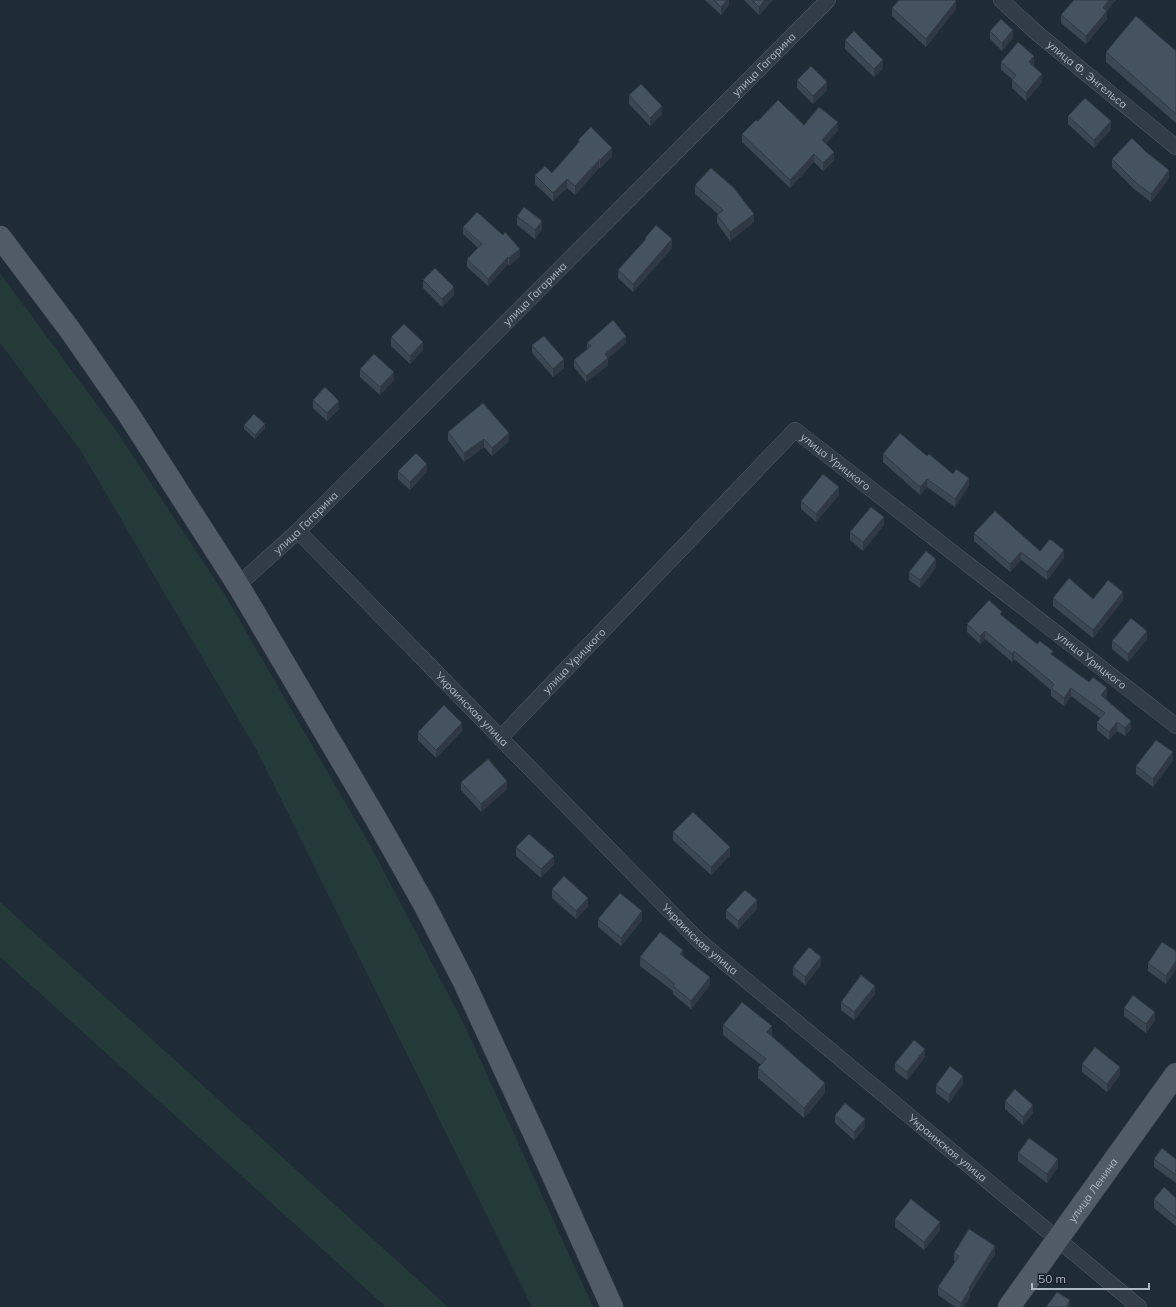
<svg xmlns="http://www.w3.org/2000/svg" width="1176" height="1307" viewBox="0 0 1176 1307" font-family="Mulish,sans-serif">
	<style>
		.green { fill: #243a39 }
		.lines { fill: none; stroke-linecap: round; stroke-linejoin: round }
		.minor-casing { stroke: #505a64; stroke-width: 16 }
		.primary-casing { stroke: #3c4550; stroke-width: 23 }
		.minor { stroke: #323c46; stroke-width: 15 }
		.primary { stroke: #505b66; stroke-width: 22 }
		.wall { fill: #3b4753 }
		.shaded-wall { fill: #303943 }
		.building { fill: #455260; stroke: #303943 }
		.labels { text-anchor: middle; stroke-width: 3.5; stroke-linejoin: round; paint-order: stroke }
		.street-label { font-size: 11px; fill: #acb7c3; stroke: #18212a }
	</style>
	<rect width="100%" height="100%" fill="#1f2b35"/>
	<g class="green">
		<polygon points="0,273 117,432 225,595 371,847 463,1022 593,1307 532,1307 257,751 81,451 0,343"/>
		<polygon points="0,902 448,1307 386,1307 0,957"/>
	</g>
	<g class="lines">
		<defs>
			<g id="minor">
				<path id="s1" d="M1001,0l37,34 138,113"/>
				<path id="s2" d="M298,531l401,410 440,366"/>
				<path id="s3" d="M238,585l60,-54 530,-531"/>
				<path id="s4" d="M500,738l295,-308 381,296"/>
			</g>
			<g id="primary">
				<polyline points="0,237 70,330 127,412 238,585 376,819 424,904 464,982 537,1140 612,1307"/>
				<path id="s5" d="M1009,1307l167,-233"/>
			</g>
		</defs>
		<use href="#minor" class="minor-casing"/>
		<use href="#primary" class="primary-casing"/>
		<use href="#minor" class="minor"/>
		<use href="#primary" class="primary"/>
	</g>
	<g class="wall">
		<polygon points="705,0 729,0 729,5 721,15"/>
		<polygon points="744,0 773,0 759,15"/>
		<polygon points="1074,0 1116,0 1107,11 1107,19 1086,44 1061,23 1061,15"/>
		<polygon points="892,8 956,9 926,47 892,16"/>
		<polygon points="990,31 1013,38 1002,51 990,39"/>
		<polygon points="845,40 883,68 874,77 845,49"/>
		<polygon points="1176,51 1176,126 1176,123 1106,62 1106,52"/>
		<polygon points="1001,62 1034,64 1033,66 1042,82 1026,101 1012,88 1012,79 1001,70"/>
		<polygon points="797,80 827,90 813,104 797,88"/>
		<polygon points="629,95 662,114 650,126 629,104"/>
		<polygon points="1068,116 1111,129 1094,148 1068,124"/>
		<polygon points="758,121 804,125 838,130 826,144 834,160 823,171 814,162 790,188 742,142 742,134"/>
		<polygon points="578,140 612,156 600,168 599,168 575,195 567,188 553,201 535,184 535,175 552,173 578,143"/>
		<polygon points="1112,159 1169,178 1151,202 1134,189 1112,167"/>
		<polygon points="695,185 754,222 730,241 717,223 717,215 718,214 695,194"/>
		<polygon points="517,216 542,229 535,239 517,225"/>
		<polygon points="463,227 520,256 509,266 508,264 488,286 467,267 467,259 478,248 463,234"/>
		<polygon points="645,238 672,248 633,292 618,278 618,270 645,241"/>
		<polygon points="423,280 454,295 442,307 423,288"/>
		<polygon points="391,337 423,350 410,364 391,346"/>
		<polygon points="587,343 626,343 608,358 608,365 586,382 574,367 574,360 587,349"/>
		<polygon points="532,345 564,368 553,377 532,353"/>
		<polygon points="360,369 394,380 380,395 360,377"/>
		<polygon points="313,400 339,409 327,421 313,408"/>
		<polygon points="244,425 265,428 255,439 244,429"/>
		<polygon points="448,432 509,441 492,456 484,447 464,462 448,440"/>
		<polygon points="883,454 927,456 969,486 955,507 927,487 920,495 883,462"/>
		<polygon points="398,471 427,472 410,490 398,479"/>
		<polygon points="839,495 816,522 801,509 801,501"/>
		<polygon points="884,525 863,551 850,540 850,532"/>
		<polygon points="974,533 1040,551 1064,558 1047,580 1021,560 1010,572 974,541"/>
		<polygon points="936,567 920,588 909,580 909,572"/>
		<polygon points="1053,598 1093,599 1123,600 1093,638 1053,606"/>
		<polygon points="1002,616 1037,644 1107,696 1105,698 1131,729 1125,736 1117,731 1109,740 1097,730 1097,722 1100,718 1071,696 1064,706 1051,696 1051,690 1014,659 1012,662 985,639 980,644 967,632 967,624"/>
		<polygon points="1147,639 1128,662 1112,649 1112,641"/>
		<polygon points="462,731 436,758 418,740 418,732"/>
		<polygon points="1173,760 1153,787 1136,774 1136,766"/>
		<polygon points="461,782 507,789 481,812 461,790"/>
		<polygon points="673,832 730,855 711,875 673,840"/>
		<polygon points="516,847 554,864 541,878 516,856"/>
		<polygon points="552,889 588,906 576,919 552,898"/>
		<polygon points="757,909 738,929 726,918 726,910"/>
		<polygon points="598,919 642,920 621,946 598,927"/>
		<polygon points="1176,951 1176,969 1166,984 1148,971 1148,963"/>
		<polygon points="683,956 710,985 691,1009 673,994 673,991 640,966 640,957"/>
		<polygon points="821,965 805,985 793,975 793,967"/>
		<polygon points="875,994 854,1020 841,1010 841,1002"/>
		<polygon points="1124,1008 1155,1020 1146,1033 1124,1016"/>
		<polygon points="723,1025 772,1036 825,1093 804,1118 758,1078 758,1068 761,1065 723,1035"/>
		<polygon points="925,1057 907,1080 895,1071 895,1063"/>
		<polygon points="1082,1064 1120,1075 1107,1092 1082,1072"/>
		<polygon points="963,1084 949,1103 936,1093 936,1085"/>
		<polygon points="1005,1101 1033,1113 1023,1125 1005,1109"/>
		<polygon points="835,1115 865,1127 854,1140 835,1123"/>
		<polygon points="1018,1153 1058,1167 1047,1183 1018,1161"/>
		<polygon points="1154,1159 1176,1159 1176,1183 1154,1167"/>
		<polygon points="1176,1198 1176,1226 1154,1208 1154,1199"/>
		<polygon points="895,1219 940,1230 924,1250 895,1227"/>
		<polygon points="954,1253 995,1254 970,1293 970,1297 964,1307 955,1307 938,1295 938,1287 955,1262 954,1261"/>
	</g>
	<g class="shaded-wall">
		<polygon points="727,0 729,0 729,5 721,15 721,7"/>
		<polygon points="765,0 773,0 759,15 759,7"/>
		<polygon points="1109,0 1116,0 1103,16 1103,8"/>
		<polygon points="956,1 956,9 926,47 926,39"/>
		<polygon points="1107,11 1107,19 1086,44 1086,36"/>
		<polygon points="1013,30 1013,38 1002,51 1002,43"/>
		<polygon points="1034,56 1034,64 1029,70 1029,62"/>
		<polygon points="883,60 883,68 874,77 874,69"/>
		<polygon points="1042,74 1042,82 1026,101 1026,93"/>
		<polygon points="827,82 827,90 813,104 813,96"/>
		<polygon points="662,106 662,114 650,126 650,118"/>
		<polygon points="1111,121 1111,129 1094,148 1094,140"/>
		<polygon points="838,122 838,130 822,148 822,140"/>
		<polygon points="612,148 612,156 600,168 600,160"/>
		<polygon points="834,152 834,160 823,171 823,163"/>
		<polygon points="814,154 814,162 790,188 790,180"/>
		<polygon points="599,160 599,168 575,195 575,186"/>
		<polygon points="1169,170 1169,178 1151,202 1151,194"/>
		<polygon points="567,179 567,188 553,201 553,193"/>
		<polygon points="754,214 754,222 730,241 730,232"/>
		<polygon points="542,221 542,229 535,239 535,230"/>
		<polygon points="672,239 672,248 633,292 633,284"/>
		<polygon points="520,249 520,256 509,266 509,258"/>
		<polygon points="508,257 508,264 488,286 488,279"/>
		<polygon points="454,287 454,295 442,307 442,299"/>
		<polygon points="626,336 626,343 608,358 608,365 586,382 586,376 605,354"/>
		<polygon points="423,342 423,350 410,364 410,356"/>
		<polygon points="564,359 564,368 553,377 553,369"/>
		<polygon points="394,372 394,380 380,395 380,387"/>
		<polygon points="339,401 339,409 327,421 327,413"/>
		<polygon points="265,424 265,428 255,439 255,435"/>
		<polygon points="509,433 509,441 492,456 492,448"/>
		<polygon points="484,439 484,447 464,462 464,453"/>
		<polygon points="427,464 427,472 410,490 410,482"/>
		<polygon points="969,478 969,486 955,507 955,499"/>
		<polygon points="927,479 927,487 920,495 920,487"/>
		<polygon points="839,487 839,495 816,522 816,514"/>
		<polygon points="884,517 884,525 863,551 863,542"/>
		<polygon points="1064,550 1064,558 1047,580 1047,572"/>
		<polygon points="1021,552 1021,560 1010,572 1010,564"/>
		<polygon points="936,559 936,567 920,588 920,580"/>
		<polygon points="1123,592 1123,600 1093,638 1093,630"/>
		<polygon points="985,631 985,639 980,644 980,636"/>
		<polygon points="1147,631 1147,639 1128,662 1128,654"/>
		<polygon points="1014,651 1014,659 1012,662 1012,654"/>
		<polygon points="1071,688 1071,696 1064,706 1064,698"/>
		<polygon points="1107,688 1107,696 1101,703 1101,695"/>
		<polygon points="1131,721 1131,729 1125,736 1125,728"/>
		<polygon points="1117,722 1117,731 1109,740 1109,732"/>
		<polygon points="462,723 462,731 436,758 436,750"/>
		<polygon points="1173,752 1173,760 1153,787 1153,779"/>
		<polygon points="507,781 507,789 481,812 481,804"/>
		<polygon points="730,847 730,855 711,875 711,867"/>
		<polygon points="554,856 554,864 541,878 541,869"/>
		<polygon points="588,898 588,906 576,919 576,911"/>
		<polygon points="757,900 757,909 738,929 738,921"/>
		<polygon points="642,911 642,920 621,946 621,938"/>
		<polygon points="683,950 683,958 680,954"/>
		<polygon points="821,957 821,965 805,985 805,977"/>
		<polygon points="1176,961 1176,969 1166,984 1166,976"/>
		<polygon points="710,977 710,985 691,1009 691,1001"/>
		<polygon points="875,986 875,994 854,1020 854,1012"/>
		<polygon points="1155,1012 1155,1020 1146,1033 1146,1024"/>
		<polygon points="772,1026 772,1036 767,1042 767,1032"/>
		<polygon points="925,1049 925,1057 907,1080 907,1072"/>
		<polygon points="1120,1067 1120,1075 1107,1092 1107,1084"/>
		<polygon points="963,1076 963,1084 949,1103 949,1095"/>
		<polygon points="825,1083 825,1093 804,1118 804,1108"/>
		<polygon points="1033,1105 1033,1113 1023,1125 1023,1117"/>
		<polygon points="865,1119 865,1127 854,1140 854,1132"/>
		<polygon points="1058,1159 1058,1167 1047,1183 1047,1174"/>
		<polygon points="940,1222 940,1230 924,1250 924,1242"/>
		<polygon points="995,1246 995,1254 970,1293 970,1297 964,1307 961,1307 961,1303 969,1288"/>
		<polygon points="1070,1300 1070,1307 1066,1307"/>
	</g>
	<g class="building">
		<polygon points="714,0 727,0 721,7"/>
		<polygon points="752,0 765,0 759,7"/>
		<polygon points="899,0 955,0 956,1 926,39 892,8"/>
		<polygon points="1074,0 1109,0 1103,8 1107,11 1086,36 1061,15"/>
		<polygon points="1136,16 1176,51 1176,114 1106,52"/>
		<polygon points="1001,19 1013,30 1002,43 990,31"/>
		<polygon points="854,31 883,60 874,69 845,40"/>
		<polygon points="1018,42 1034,56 1029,62 1042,74 1026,93 1012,80 1016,75 1001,62"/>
		<polygon points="811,66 827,82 813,96 797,80"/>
		<polygon points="641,84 662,106 650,118 629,95"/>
		<polygon points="1085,98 1111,121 1094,140 1068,116"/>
		<polygon points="778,100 804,125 819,107 838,122 822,140 834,152 823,163 814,154 790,180 742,134 756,120 758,121"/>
		<polygon points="591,127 612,148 600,160 599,160 575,186 567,179 553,193 535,175 545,166 552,173 580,141 578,140"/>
		<polygon points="1132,138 1145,151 1169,170 1151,194 1134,181 1112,159"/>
		<polygon points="711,168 734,188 754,214 730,232 717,215 723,210 695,185"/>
		<polygon points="524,207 542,221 535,230 517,216"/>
		<polygon points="477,212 503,235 505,232 520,249 509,258 508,257 488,279 467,259 482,244 463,227"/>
		<polygon points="656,225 672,239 633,284 618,270 646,239 645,238"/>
		<polygon points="435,268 454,287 442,299 423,280"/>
		<polygon points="613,320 626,336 605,354 608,358 586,376 574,360 591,346 587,343"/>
		<polygon points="404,324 423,342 410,356 391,337"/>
		<polygon points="544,336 564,359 553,369 532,345"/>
		<polygon points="374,354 394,372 380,387 360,369"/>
		<polygon points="325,387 339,401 327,413 313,400"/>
		<polygon points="483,403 509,433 492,448 484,439 464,453 448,432"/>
		<polygon points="254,414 265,424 255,435 244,425"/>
		<polygon points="900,433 927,456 929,454 953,474 956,469 969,478 955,499 927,479 920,487 883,454"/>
		<polygon points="416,453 427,464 410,482 398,471"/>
		<polygon points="823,474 839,487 816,514 801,501"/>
		<polygon points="871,507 884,517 863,542 850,532"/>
		<polygon points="995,511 1040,551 1050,539 1064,550 1047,572 1021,552 1010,564 974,533"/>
		<polygon points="926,551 936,559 920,580 909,572"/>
		<polygon points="1069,578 1093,599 1108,580 1123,592 1093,630 1053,598"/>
		<polygon points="989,600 1002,612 1000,614 1037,644 1040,641 1053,651 1051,654 1089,682 1093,677 1107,688 1101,695 1131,721 1125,728 1117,722 1109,732 1097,722 1105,713 1071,688 1064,698 1051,688 1054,684 1014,651 1012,654 985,631 980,636 967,624"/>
		<polygon points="1131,618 1147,631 1128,654 1112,641"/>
		<polygon points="444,705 462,723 436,750 418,732"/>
		<polygon points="1156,740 1173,752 1153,779 1136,766"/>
		<polygon points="488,759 507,781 481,804 461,782"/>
		<polygon points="693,812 730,847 711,867 673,832"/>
		<polygon points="529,834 554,856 541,869 516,847"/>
		<polygon points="564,876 588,898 576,911 552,889"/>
		<polygon points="745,890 757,900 738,921 726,910"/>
		<polygon points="620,893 642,911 621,938 598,919"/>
		<polygon points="660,932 683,950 680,954 710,977 691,1001 673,986 675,984 640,957"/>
		<polygon points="1162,942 1176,951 1176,961 1166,976 1148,963"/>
		<polygon points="809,947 821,957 805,977 793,967"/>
		<polygon points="861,975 875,986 854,1012 841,1002"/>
		<polygon points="1133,995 1155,1012 1146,1024 1124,1008"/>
		<polygon points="742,1002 772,1026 767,1032 825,1083 804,1108 758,1068 766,1059 723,1025"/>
		<polygon points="914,1040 925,1049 907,1072 895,1063"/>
		<polygon points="1095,1047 1120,1067 1107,1084 1082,1064"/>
		<polygon points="950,1066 963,1076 949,1095 936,1085"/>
		<polygon points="1015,1089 1033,1105 1023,1117 1005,1101"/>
		<polygon points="845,1103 865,1119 854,1132 835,1115"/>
		<polygon points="1029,1138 1058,1159 1047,1174 1018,1153"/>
		<polygon points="1162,1148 1176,1159 1176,1175 1154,1159"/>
		<polygon points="1164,1187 1176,1198 1176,1218 1154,1199"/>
		<polygon points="911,1199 940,1222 924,1242 895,1219"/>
		<polygon points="969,1229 995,1246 969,1288 970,1289 961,1303 938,1287 959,1256 954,1253"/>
		<polygon points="1057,1292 1070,1300 1066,1307 1046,1307"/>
	</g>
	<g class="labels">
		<g class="street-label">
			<text dy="4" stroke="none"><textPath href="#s3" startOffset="740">улица Гагарина</textPath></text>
			<text dy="4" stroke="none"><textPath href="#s1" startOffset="114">улица Ф. Энгельса</textPath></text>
			<text dy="4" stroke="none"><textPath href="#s3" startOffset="416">улица Гагарина</textPath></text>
			<text dy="4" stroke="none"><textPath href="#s4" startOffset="478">улица Урицкого</textPath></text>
			<text dy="4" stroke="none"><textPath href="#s3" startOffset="92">улица Гагарина</textPath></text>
			<text dy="4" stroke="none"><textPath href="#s4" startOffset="802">улица Урицкого</textPath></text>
			<text dy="4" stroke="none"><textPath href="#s4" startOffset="107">улица Урицкого</textPath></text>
			<text dy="4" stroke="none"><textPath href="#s2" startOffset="249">Украинская улица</textPath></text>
			<text dy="4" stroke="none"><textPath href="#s2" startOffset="573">Украинская улица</textPath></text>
			<text dy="4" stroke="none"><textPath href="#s2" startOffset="897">Украинская улица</textPath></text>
			<text dy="4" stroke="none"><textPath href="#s5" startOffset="144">улица Ленина</textPath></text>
		</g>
	</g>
	<path d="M1032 1283v6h117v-6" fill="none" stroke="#acb7c3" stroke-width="2"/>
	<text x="1038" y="1283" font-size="12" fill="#acb7c3" stroke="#18212a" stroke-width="3" paint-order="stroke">50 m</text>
</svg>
